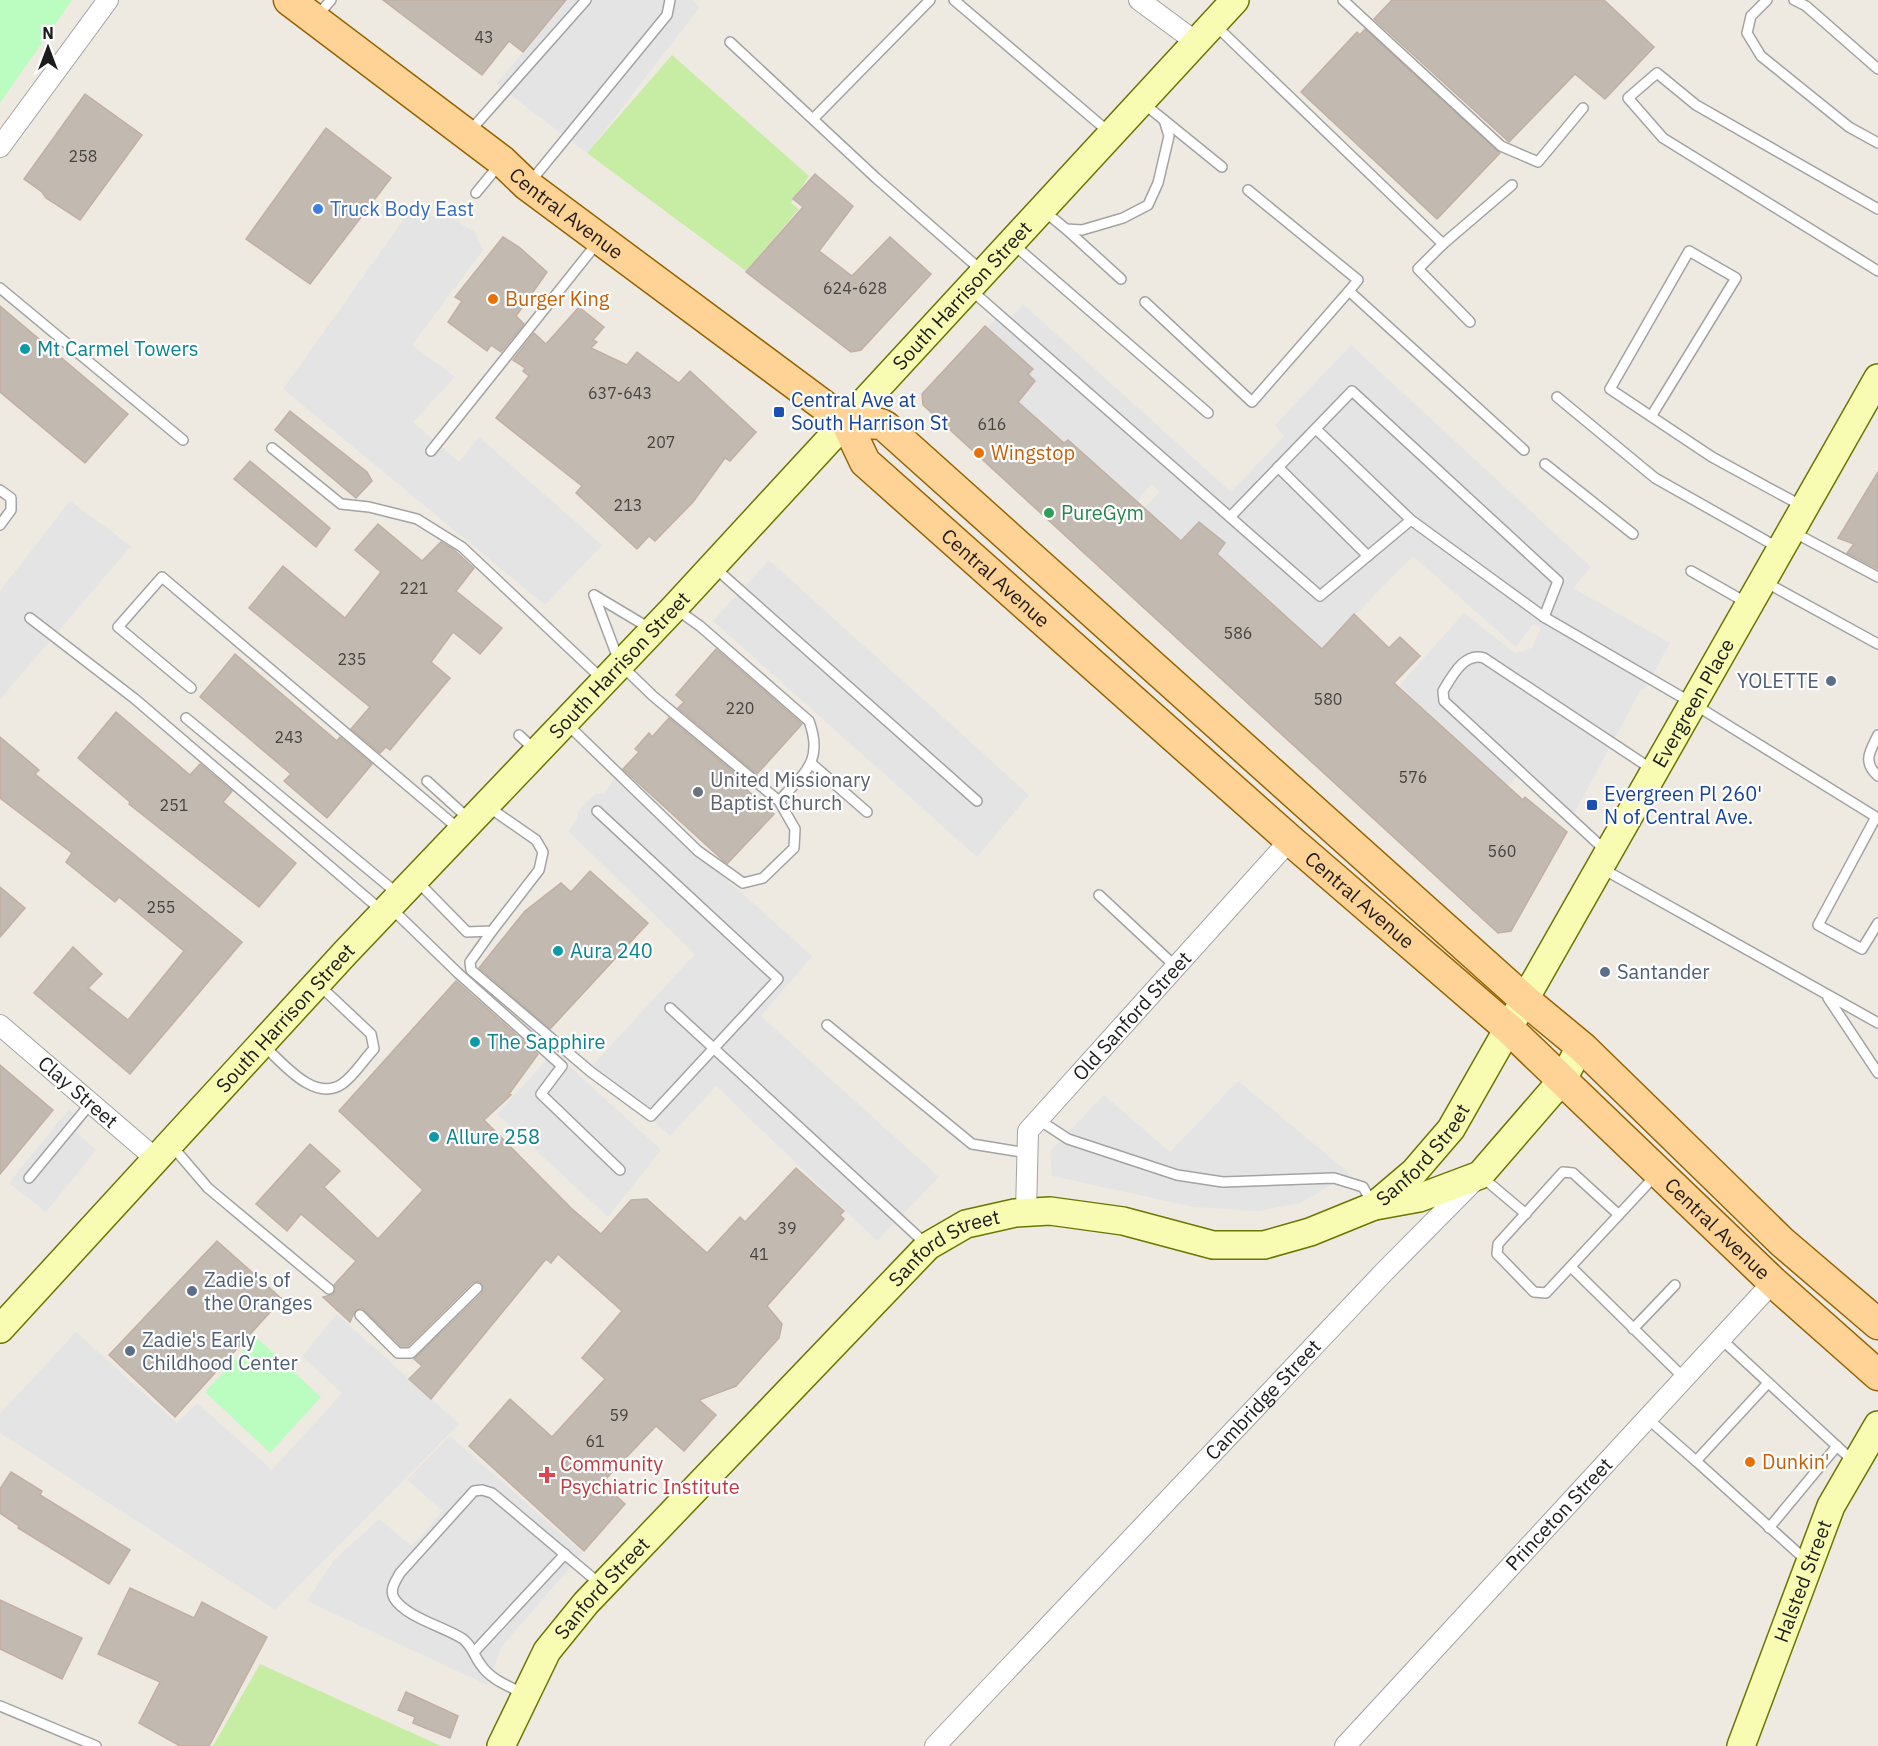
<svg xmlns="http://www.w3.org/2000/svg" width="1878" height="1746" viewBox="0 0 1878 1746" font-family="'IBM Plex Sans',sans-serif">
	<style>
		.grass { fill: #c7eca4 }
		.park { fill: #bbfcc1 }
		.parking { fill: #e4e4e4 }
		.building { fill: #c2b9b1; stroke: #c1b0a3; stroke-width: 1.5 }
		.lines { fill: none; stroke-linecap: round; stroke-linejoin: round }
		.lane-casing { stroke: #a3a3a3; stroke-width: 12 }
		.street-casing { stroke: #a3a3a3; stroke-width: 22 }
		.secondary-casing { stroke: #697700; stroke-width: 30 }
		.primary-casing { stroke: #956400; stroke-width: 33 }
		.lane { stroke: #fff; stroke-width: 9 }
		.street { stroke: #fff; stroke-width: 20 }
		.secondary { stroke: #f8fcb2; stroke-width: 27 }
		.primary { stroke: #ffd296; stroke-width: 30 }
		.shop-dot { fill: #3f7fe0; stroke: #fff; stroke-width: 2 }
		.food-dot { fill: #e8710a; stroke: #fff; stroke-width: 2 }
		.culture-dot { fill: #0f9aa8; stroke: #fff; stroke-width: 2 }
		.transit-dot { fill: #1a4fb4; stroke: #fff; stroke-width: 2 }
		.leisure-dot { fill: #2e9e5b; stroke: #fff; stroke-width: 2 }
		.service-dot { fill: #5c6f8a; stroke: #fff; stroke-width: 2 }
		.worship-dot { fill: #6b7280; stroke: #fff; stroke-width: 2 }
		.health-dot { fill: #e0444e; stroke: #fff; stroke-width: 2 }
		.labels { text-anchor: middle; stroke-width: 4.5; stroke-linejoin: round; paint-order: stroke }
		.number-label { font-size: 16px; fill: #464341 }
		.shop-label { font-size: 20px; fill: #366cbe; stroke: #fff; text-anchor: start }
		.street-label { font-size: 20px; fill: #1c1c1c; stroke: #fff }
		.food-label { font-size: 20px; fill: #c56008; stroke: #fff; text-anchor: start }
		.culture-label { font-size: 20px; fill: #0d838f; stroke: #fff; text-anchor: start }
		.transit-label { font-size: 20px; fill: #164399; stroke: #fff; text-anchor: start }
		.leisure-label { font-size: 20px; fill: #27864d; stroke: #fff; text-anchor: start }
		.service-label { font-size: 20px; fill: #4e5e75; stroke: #fff; text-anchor: start }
		.worship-label { font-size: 20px; fill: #5b616d; stroke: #fff; text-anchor: start }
		.health-label { font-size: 20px; fill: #be3a42; stroke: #fff; text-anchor: start }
	</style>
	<rect width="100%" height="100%" fill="#eeeae1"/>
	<g class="grass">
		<polygon points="672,55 809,176 791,203 799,209 746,271 587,153"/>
		<polygon points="260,1664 441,1746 213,1746"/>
	</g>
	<g class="park">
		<polygon points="0,0 72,0 0,103"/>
		<polygon points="256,1337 321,1397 270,1453 205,1392"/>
	</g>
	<g class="parking">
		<polygon points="568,0 692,0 700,7 587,153 496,84"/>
		<polygon points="409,212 450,218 474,231 483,250 412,345 455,377 413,422 459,462 479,437 602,545 545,605 283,389"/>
		<polygon points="1023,304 1231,492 1284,436 1275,425 1351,345 1591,567 1573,588 1670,643 1644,690 1641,689 1568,825 1517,777 1507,786 1399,686 1464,613 1515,653 1532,648 1541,628 1533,624 1516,647 1413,556 1322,649 1217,554 1224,543 1199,522 1181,541 1144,508 1160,492 1151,484 1137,502 1068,440 1062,442 1018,402 1035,381 986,328 1003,311 1011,318"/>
		<polygon points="70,501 131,546 0,699 0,591"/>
		<polygon points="769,560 1029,795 977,857 713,621"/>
		<polygon points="614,779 812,956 761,1016 939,1177 877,1241 716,1086 670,1136 593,1065 695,954 568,831 578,819 577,812 596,793 604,794"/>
		<polygon points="554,1052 661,1150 608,1217 497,1114"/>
		<polygon points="1238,1081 1350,1174 1300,1203 1259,1211 1194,1207 1052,1176 1050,1151 1104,1095 1170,1152"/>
		<polygon points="69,1109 84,1122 76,1132 96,1150 46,1212 9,1183"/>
		<polygon points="337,1314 459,1424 275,1610 0,1433 0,1414 76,1332 177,1423 197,1403 272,1470 342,1393 302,1356"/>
		<polygon points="450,1436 583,1553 502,1646 487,1685 307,1601 334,1560 379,1519 412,1546 443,1511 407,1480"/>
	</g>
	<g class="building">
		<polygon points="383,0 566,0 523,52 509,41 482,75"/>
		<polygon points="1392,0 1604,0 1654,47 1605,99 1575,74 1509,142 1374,19"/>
		<polygon points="1365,29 1500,153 1437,219 1301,92 1357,32 1360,35"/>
		<polygon points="85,94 142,135 80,220 46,198 42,192 24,179"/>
		<polygon points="326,128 391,178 310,284 246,239"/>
		<polygon points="815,174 853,206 819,251 852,276 890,237 931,274 861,350 851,352 746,272 803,207 793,199"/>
		<polygon points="503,237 519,247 547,272 516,316 524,324 501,352 491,345 487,351 448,322 462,301 455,297"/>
		<polygon points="0,306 128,414 85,463 0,392"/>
		<polygon points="579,307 604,327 593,340 597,342 591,348 627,365 637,352 679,383 690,371 756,432 730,461 725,458 693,502 655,541 649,536 637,549 576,493 582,486 496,418 529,376 523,371 525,368 513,360 534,333 546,344"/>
		<polygon points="985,326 1033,369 1028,374 1035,381 1018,402 1064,443 1068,440 1181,541 1199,522 1225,543 1217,554 1322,649 1354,614 1389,648 1400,637 1420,656 1394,683 1523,800 1525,797 1567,832 1511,931 1498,933 923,405 922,394"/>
		<polygon points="290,411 367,472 372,481 356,498 275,430"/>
		<polygon points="250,461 330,528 316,547 234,479"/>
		<polygon points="1878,472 1878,569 1847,553 1854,544 1838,538"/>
		<polygon points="378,524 422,561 441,542 453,549 474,568 456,591 502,628 480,654 453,632 431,662 450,678 390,750 386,747 380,753 351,729 370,707 249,608 283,566 345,618 381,572 355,550"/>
		<polygon points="716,649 802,724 757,774 678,708 684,702 676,695"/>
		<polygon points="235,654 337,741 340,737 372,764 327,818 284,781 291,774 200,697"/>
		<polygon points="116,712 190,775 200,764 232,791 223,802 296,863 259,907 129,804 130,802 78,758"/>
		<polygon points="669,718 748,784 745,788 774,814 727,864 623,769 639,752 635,749 649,733 652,737"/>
		<polygon points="0,737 39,770 35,774 242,942 130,1074 34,993 73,947 102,974 88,988 128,1020 184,951 119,897 115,902 66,862 72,853 0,798"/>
		<polygon points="590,871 648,923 550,1029 479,968 525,911 561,883 571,892"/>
		<polygon points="0,887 25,908 0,937"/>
		<polygon points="456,981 538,1054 509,1094 511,1095 484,1120 571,1208 601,1234 631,1200 647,1199 707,1253 740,1217 745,1222 796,1168 844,1211 840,1215 844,1219 767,1306 782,1324 779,1338 736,1386 699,1400 716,1415 684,1451 656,1426 602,1483 625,1504 584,1551 469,1446 510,1399 552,1437 605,1379 582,1358 622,1311 558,1254 551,1263 546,1259 431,1399 409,1379 422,1366 414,1359 482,1293 482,1284 478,1281 472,1283 408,1346 401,1346 362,1308 355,1311 350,1322 323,1297 334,1294 334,1285 356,1261 301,1214 287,1231 256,1204 310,1144 340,1171 324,1187 378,1239 423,1190 339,1111"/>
		<polygon points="0,1065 53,1110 0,1174"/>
		<polygon points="217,1241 282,1299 175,1417 109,1355"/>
		<polygon points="11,1472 42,1491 40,1495 130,1550 109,1584 18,1528 19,1526 0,1513 0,1489"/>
		<polygon points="130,1588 194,1618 202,1602 267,1637 209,1746 180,1746 139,1723 160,1682 98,1654"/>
		<polygon points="0,1600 82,1638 62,1679 0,1649"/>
		<polygon points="406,1692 458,1716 450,1738 413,1723 415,1717 398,1710"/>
	</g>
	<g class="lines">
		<defs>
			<g id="lane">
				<polyline points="954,0 1110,133"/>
				<polyline points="1343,0 1501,146 1538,162 1583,108"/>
				<polyline points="1767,0 1751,16 1747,33 1761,56 1849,127 1878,143"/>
				<polyline points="1794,0 1806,6 1878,69"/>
				<polyline points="317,16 331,0"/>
				<polyline points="1215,25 1443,244 1512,185"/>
				<polyline points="730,42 876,178 982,271"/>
				<polyline points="813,119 930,0"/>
				<polyline points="1164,120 1222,167"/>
				<polyline points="470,131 586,0"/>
				<polyline points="531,181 667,15 670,0"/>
				<polyline points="1248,190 1358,280 1349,291"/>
				<polyline points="476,193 499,165"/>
				<polyline points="1878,209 1696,105 1657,73 1628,98 1663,138 1878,271"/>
				<polyline points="1044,211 1066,229 1082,230 1123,218 1148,205 1158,183 1169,136 1164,120 1143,103"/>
				<polyline points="1066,229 1121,279"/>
				<polyline points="1013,244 1208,413"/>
				<polyline points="1443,244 1418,269 1470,322"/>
				<polyline points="0,288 183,440"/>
				<polyline points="971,290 1320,596 1411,520 1544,617 1692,703 1876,817 1818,925 1862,949 1878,923"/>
				<polyline points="1145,302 1252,402 1349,291 1524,450"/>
				<polyline points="1557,397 1655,478 1779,548"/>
				<polyline points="1652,415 1736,278 1689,251 1610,389 1712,457 1802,506"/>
				<polyline points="1316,429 1411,520"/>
				<polyline points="272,448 341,504 369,507 417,519 462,547 602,679"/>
				<polyline points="431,451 598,242"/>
				<polyline points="1545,464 1633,534"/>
				<polyline points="1278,467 1368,556"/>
				<polyline points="0,490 11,498 11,510 0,525"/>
				<polyline points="1230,517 1352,391 1558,581 1544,617"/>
				<polyline points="1793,532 1878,577"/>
				<polyline points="714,567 977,801"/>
				<polyline points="1691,571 1747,603"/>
				<polyline points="1765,582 1878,644"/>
				<polyline points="594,595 651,629"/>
				<path d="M676,609l24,17 109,95c15,41 -5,52 -30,80"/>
				<polyline points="30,618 135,699 382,911"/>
				<polyline points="191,688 118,627 162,577 460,830"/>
				<polyline points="186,718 398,894"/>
				<polyline points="567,724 698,851 743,883 763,878 794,848 795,829 779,801 653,696 620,664 594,595"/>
				<polyline points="519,735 535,750"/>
				<path d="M1878,735c-8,16 -16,27 0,41"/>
				<polyline points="812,764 867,812"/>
				<polyline points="427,781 470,820"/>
				<path d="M1606,851l-162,-150 -1,-10c9,-15 21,-39 41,-33l169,112"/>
				<polyline points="1603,869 1878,1023"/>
				<polyline points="417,881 467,932 492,931 539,870 543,852 536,840 487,806"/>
				<polyline points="1099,895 1175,966"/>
				<polyline points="391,908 459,974 562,1066 541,1094 620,1170"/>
				<polyline points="492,931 470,962 471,970 591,1072 651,1116 778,979 597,811"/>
				<polyline points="1828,998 1878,1073"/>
				<polyline points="670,1008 926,1244"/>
				<polyline points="827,1025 972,1144 1027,1153"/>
				<path d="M264,1046c18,16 50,57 78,38 12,-8 22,-25 32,-35l-3,-15 -51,-48"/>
				<polyline points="1039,1120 1068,1139 1177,1175 1223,1182 1334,1178 1363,1187 1373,1204"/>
				<polyline points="172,1146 208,1188 329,1289"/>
				<polyline points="1482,1177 1526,1214"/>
				<polyline points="29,1178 91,1103"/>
				<polyline points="1619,1215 1573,1173 1563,1172 1498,1244 1497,1254 1534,1292 1546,1293 1655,1176"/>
				<polyline points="1571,1267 1684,1378"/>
				<polyline points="360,1315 398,1353 411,1353 477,1288"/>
				<polyline points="1633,1329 1675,1285"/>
				<polyline points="1720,1338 1853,1461"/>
				<polyline points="1647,1418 1696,1461 1768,1383"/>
				<polyline points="1696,1461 1808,1562"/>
				<polyline points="1769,1528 1837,1446"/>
				<polyline points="475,1651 565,1554"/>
				<path d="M524,1694c-15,-8 -33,-14 -43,-29 -7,-9 -8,-18 -18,-26 -18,-12 -58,-22 -69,-41 -5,-9 2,-17 6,-25l74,-82 8,-1 10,3 108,91"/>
				<polyline points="0,1706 96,1746"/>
			</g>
			<g id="street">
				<polyline points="1139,0 1196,42"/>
				<polyline points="0,147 108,0"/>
				<polyline points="0,1025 156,1159"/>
				<polyline points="1026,1212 1028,1131 1290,840"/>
				<path id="s1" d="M935,1746l449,-474 92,-93"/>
				<polyline points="1345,1746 1773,1282"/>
			</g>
			<g id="secondary">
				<polyline points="1375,1206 1419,1198 1480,1175 1563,1079 1580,1047"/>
				<path id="s2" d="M0,1329l346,-377 328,-344 561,-608"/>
				<path id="s3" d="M501,1746l46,-95 39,-48 342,-357 38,-22 49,-11 35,-2 73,10 90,24h51l46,-13 64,-26 40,-34 37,-43 427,-751"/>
				<path id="s4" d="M1741,1746l90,-240 47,-81"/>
			</g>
			<g id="primary">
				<path id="s5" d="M289,0l213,161 25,24 319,237 19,40 425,378 219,189 264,253 105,93"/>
				<polyline points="846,422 881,424 886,427 1525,1000 1583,1048 1782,1242 1878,1324"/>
			</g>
		</defs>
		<use href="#lane" class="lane-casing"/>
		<use href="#street" class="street-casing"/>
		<use href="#secondary" class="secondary-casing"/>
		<use href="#primary" class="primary-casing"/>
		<use href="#lane" class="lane"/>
		<use href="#street" class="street"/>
		<use href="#secondary" class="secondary"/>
		<use href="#primary" class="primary"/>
	</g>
	<circle class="shop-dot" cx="318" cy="209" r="6"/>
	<g class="food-dot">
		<circle cx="493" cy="299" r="6"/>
		<circle cx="979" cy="453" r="6"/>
		<circle cx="1750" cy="1462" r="6"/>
	</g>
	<g class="culture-dot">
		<circle cx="25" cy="349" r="6"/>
		<circle cx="558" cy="951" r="6"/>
		<circle cx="475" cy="1042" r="6"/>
		<circle cx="434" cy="1137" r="6"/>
	</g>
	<g class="transit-dot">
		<rect x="773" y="406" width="12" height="12" rx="3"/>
		<rect x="1586" y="799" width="12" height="12" rx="3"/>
	</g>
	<circle class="leisure-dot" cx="1049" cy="513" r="6"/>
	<g class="service-dot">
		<circle cx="1831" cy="681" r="6"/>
		<circle cx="1605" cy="972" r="6"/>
		<circle cx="192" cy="1291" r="6"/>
		<circle cx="130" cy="1351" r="6"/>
	</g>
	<circle class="worship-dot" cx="698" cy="792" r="6"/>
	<path class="health-dot" d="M544 1466h6v6h6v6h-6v6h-6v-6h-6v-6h6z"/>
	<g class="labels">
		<g class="number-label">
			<text x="484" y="43">43</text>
			<text x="83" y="162">258</text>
			<text x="855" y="294">624-628</text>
			<text x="620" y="399">637-643</text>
			<text x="992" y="430">616</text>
			<text x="661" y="448">207</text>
			<text x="628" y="511">213</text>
			<text x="414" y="594">221</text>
			<text x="1238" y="639">586</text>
			<text x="352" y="665">235</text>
			<text x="1328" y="705">580</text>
			<text x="740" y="714">220</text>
			<text x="289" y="743">243</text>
			<text x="1413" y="783">576</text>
			<text x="174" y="811">251</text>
			<text x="1502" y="857">560</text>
			<text x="161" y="913">255</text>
			<text x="787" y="1234">39</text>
			<text x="759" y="1260">41</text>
			<text x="619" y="1421">59</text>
			<text x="595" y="1447">61</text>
		</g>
		<g class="shop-label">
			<text x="330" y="216">Truck Body East</text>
		</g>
		<g class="street-label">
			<text dy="7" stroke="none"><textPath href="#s5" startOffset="350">Central Avenue</textPath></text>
			<text dy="7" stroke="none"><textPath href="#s2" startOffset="1412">South Harrison Street</textPath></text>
			<text dy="7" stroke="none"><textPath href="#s5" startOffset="918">Central Avenue</textPath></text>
			<text dy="7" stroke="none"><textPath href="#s2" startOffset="908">South Harrison Street</textPath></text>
			<text dy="7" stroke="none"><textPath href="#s3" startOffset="1725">Evergreen Place</textPath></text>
			<text dy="7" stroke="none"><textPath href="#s5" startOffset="1404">Central Avenue</textPath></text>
			<text transform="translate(1132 1016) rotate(-48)" y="7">Old Sanford Street</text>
			<text dy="7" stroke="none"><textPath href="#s2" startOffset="422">South Harrison Street</textPath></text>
			<text transform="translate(78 1092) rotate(41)" y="7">Clay Street</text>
			<text dy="7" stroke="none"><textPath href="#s3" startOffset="1197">Sanford Street</textPath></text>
			<text dy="7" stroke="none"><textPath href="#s5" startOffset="1890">Central Avenue</textPath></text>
			<text dy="7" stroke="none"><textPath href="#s3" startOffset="675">Sanford Street</textPath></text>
			<text dy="7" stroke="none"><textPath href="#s1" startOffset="477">Cambridge Street</textPath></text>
			<text transform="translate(1559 1514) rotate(-47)" y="7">Princeton Street</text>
			<text dy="7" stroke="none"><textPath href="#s4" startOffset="176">Halsted Street</textPath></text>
			<text dy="7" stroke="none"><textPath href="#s3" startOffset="189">Sanford Street</textPath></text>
		</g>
		<g class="food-label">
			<text x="505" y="306">Burger King</text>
			<text x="991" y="460">Wingstop</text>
			<text x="1762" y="1469">Dunkin'</text>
		</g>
		<g class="culture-label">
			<text x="37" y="356">Mt Carmel Towers</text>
			<text x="570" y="958">Aura 240</text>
			<text x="487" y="1049">The Sapphire</text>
			<text x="446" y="1144">Allure 258</text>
		</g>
		<g class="transit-label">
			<text x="791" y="407">Central Ave at<tspan x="791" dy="23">South Harrison St</tspan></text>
			<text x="1604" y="801">Evergreen Pl 260'<tspan x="1604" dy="23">N of Central Ave.</tspan></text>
		</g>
		<g class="leisure-label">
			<text x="1061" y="520">PureGym</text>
		</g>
		<g class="service-label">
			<text x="1819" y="688" text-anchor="end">YOLETTE</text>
			<text x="1617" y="979">Santander</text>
			<text x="204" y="1287">Zadie's of<tspan x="204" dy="23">the Oranges</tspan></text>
			<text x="142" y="1347">Zadie's Early<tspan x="142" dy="23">Childhood Center</tspan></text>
		</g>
		<g class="worship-label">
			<text x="710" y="787">United Missionary<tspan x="710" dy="23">Baptist Church</tspan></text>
		</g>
		<g class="health-label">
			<text x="560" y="1471">Community<tspan x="560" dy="23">Psychiatric Institute</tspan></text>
		</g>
	</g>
	<g transform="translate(48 48)" stroke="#ffffff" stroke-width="4.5" paint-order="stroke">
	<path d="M0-4.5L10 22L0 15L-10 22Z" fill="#1c1c1c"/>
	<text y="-9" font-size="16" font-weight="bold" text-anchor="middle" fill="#1c1c1c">N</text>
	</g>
</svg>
